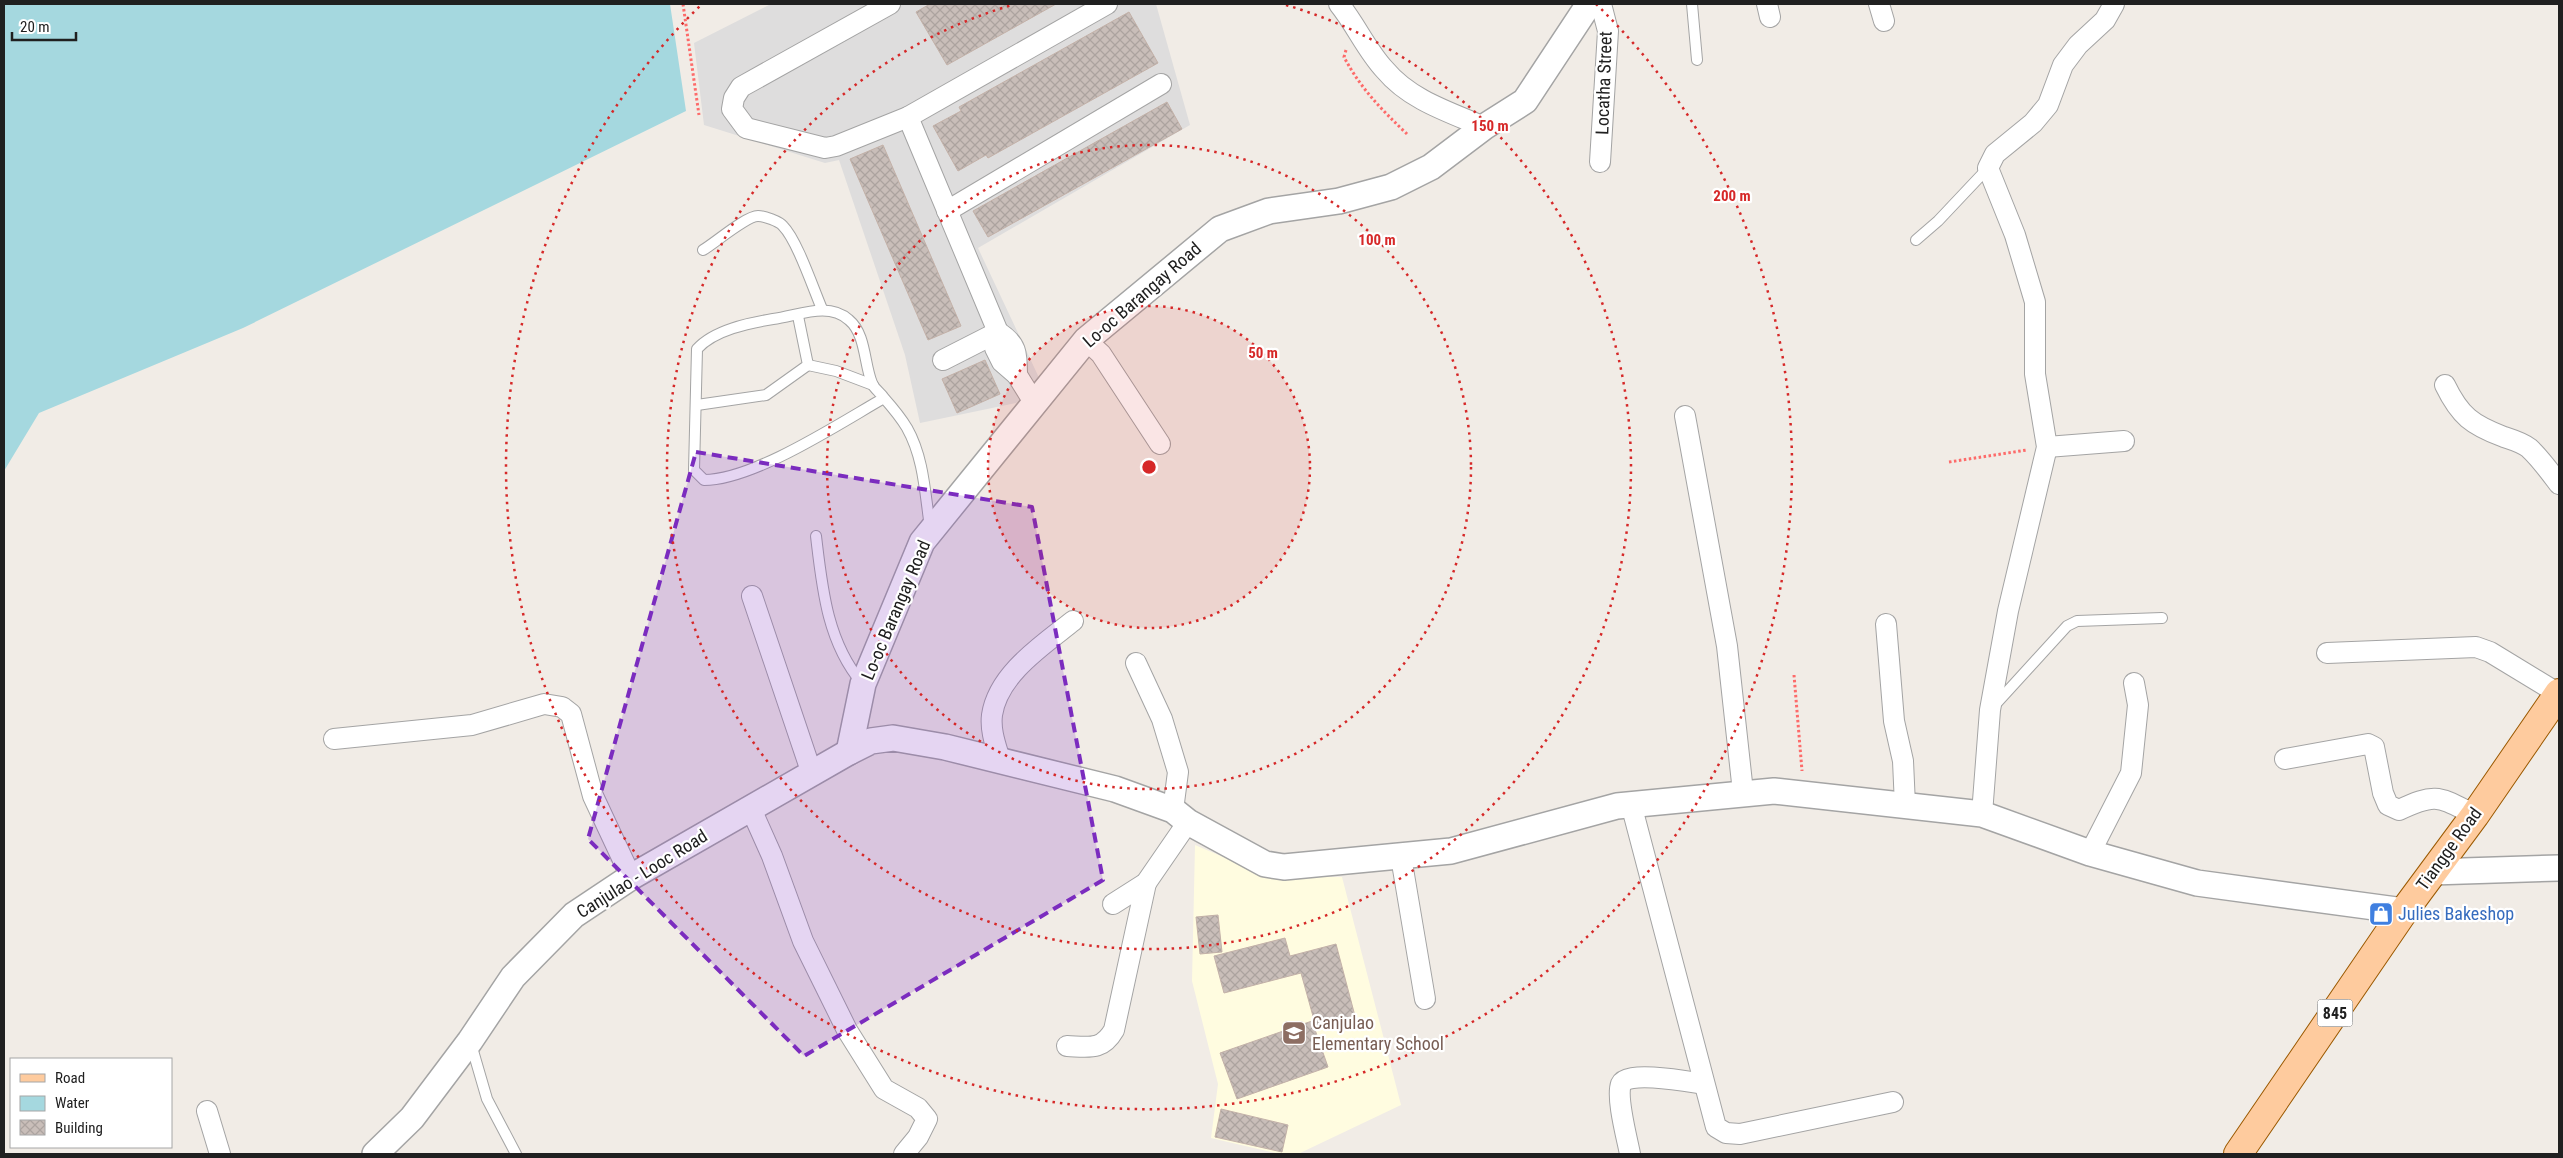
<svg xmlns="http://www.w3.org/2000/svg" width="2563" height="1158" viewBox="0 0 2563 1158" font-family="'Roboto Condensed',sans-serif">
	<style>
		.residential { fill: #dedddd }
		.education { fill: #fffce0 }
		.water { fill: #a5d8df }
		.building { fill: url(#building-cross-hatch); stroke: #c3b1a8 }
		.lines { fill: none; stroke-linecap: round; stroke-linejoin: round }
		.service-casing { stroke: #a4a4a4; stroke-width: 12 }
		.minor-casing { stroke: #a4a4a4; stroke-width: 22 }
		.tertiary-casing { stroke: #a4a4a4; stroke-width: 28 }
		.primary-casing { stroke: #9b5900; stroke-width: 30 }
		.path { stroke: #fd6b6a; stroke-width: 3; stroke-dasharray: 2.5 2.5; stroke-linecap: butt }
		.service { stroke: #fff; stroke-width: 10 }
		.minor { stroke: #fff; stroke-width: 20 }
		.tertiary { stroke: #fff; stroke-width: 25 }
		.primary { stroke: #fecb9e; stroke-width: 28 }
		.marked { fill: #7b2cbf; fill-opacity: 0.2; stroke: #7b2cbf; stroke-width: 4; stroke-dasharray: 10 6; stroke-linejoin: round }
		.ring { fill: none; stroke: #d62828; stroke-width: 2.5; stroke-dasharray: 2.5 5 }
		.labels { text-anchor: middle; stroke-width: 4.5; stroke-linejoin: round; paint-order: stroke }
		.shield { fill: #fff; stroke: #636363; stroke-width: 1 }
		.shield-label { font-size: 16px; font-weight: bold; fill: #202020 }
		.street-label { font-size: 18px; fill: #202020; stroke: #fff }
		.shop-label { font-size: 18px; fill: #366cbe; stroke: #fff; text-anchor: start }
		.education-label { font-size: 18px; fill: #785e54; stroke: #fff; text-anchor: start }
		.centre { fill: #d62828; stroke: #fff; stroke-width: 2.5 }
		.ring-label { font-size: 15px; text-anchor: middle; font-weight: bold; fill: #d62828; stroke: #fff; stroke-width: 4.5; stroke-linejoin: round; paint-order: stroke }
	</style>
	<defs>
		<pattern id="building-cross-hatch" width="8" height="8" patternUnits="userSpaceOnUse" patternTransform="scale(1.25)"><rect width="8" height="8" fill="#c9beb9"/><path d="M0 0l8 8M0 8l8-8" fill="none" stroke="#aca39f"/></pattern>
	</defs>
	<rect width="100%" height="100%" fill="#f1ece6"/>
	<polygon class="residential" points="771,4 1156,4 1190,125 978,248 1041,382 1016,403 920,423 905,355 839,160 825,163 704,125 694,43"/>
	<polygon class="education" points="1195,845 1270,877 1342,877 1401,1105 1298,1154 1280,1154 1211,1138 1218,1084 1192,981"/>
	<polygon class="water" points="4,4 670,4 686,111 243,328 39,413 4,471"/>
	<g class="building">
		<polygon points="930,4 1056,4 947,65 916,12"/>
		<polygon points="1129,12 1158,63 988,158 986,155 958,171 933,126 961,111 959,107"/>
		<polygon points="1167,102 1182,129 988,237 973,211"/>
		<polygon points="883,145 961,326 928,340 850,159"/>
		<polygon points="985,360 1000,394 957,413 942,379"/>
		<polygon points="1218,915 1222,952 1200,954 1196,917"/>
		<polygon points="1285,938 1290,956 1336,944 1355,1016 1316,1027 1301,973 1224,993 1214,956"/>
		<polygon points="1312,1021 1328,1067 1237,1099 1220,1053"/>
		<polygon points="1221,1109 1288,1125 1282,1152 1215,1137"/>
	</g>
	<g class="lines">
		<defs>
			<g id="service">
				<polyline points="1692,4 1697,60"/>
				<polyline points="1916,240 1938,221 1988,168"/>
				<path d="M703,250c12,-7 43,-34 55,-34 6,0 21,5 25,10 14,14 30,62 39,83"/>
				<polyline points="808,365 836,371 873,385"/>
				<path d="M884,398c-44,25 -130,82 -180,82l-10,-10 3,-121c17,-19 52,-26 76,-30 25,-3 55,-18 76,1 17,14 15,44 23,63 2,6 9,10 12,15 8,9 17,20 23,30 17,30 18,66 23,99"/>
				<polyline points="697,405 766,395 808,365 798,316"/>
				<path d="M816,536c6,51 11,106 46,147"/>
				<polyline points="1994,706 2067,626 2077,621 2162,618"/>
				<polyline points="471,1044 487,1099 516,1154"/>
			</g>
			<g id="minor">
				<polyline points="890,4 741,87 734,98 732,109 746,128 825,148 836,146 908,117 1107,4"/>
				<path d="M1339,4c17,21 28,47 46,66 25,30 64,42 99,57"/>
				<polyline points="1767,4 1770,17"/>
				<polyline points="1879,4 1884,21"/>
				<polyline points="908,117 998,332 995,348 1002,362 1017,375 1035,404"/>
				<polyline points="1600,162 1608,31 1601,4"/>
				<polyline points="947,211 1161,84"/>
				<path d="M998,332c19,12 19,21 19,43"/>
				<polyline points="1086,340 1101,354 1160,444"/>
				<polyline points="943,360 998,332"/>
				<path d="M2445,385c15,31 27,40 59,52 9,3 17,5 25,11 11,10 21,24 30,36"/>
				<polyline points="1685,416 1727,646 1743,792"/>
				<polyline points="2047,447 2124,441"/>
				<polyline points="752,596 812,774"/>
				<polyline points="1886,624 1894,721 1903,761 1905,805"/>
				<polyline points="2327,653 2476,647 2490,652 2559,694"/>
				<polyline points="1136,663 1162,719 1178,772 1173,810"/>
				<polyline points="334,739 472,725 544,704 562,707 571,714 593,796 631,877"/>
				<path d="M2285,759l83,-15 6,3 9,46 5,12 11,5c38,-18 40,-13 76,5"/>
				<path d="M1000,760c-4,-14 -10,-29 -8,-45 6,-41 51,-70 81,-94"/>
				<polyline points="1631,804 1716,1127 1726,1133 1740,1134 1893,1102"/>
				<polyline points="751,809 772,856 803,941 847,1030 884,1089 918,1108 927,1119 918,1137 904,1154"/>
				<polyline points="1982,814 1990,710 2008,611 2047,447 2035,374 2035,302 2015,235 1988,168 1995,154 2033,123 2048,105 2063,65 2078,45 2105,20 2114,4"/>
				<polyline points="2090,853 2131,773 2138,705 2134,683"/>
				<polyline points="1401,857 1425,999"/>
				<polyline points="1113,904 1146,883 1188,822"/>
				<path d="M1067,1046c22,1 35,5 47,-16l32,-147"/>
				<polyline points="207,1111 220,1154"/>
				<path d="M1630,1154c-3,-16 -14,-56 -9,-70 6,-14 69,-2 83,0"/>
			</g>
			<g id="tertiary">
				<polyline points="849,752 863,684 922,542 1086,340 1220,229 1269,211 1339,201 1391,187 1431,167 1484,127 1525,101 1589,4"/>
				<polyline points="2432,872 2559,868"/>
				<polyline points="375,1154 412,1118 470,1041 513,977 574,915 631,877 849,752 871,741 893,738 945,747 1115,789 1173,810 1188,822 1265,864 1284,867 1451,851 1617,806 1774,791 1982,814 2090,853 2197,883 2404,911"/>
			</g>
			<polyline id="primary" points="2238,1154 2404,911 2475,815 2559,693"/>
		</defs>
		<use href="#service" class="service-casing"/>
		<use href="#minor" class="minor-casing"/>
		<use href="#tertiary" class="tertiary-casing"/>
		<use href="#primary" class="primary-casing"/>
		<g class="path">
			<polyline points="683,4 699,115"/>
			<path d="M1346,50l-2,7c17,32 37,52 63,77"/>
			<polyline points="1949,462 2027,450"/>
			<polyline points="1794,675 1802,771"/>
		</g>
		<use href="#service" class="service"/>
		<use href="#minor" class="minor"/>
		<use href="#tertiary" class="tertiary"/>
		<use href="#primary" class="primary"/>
	</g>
	<path class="marked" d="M696,452l336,55 71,373 -299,176 -216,-217z"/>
	<circle cx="1149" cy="467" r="161" fill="#d62828" fill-opacity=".12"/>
	<g class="ring">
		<circle cx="1149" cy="467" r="161"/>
		<circle cx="1149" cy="467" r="322"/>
		<path d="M1286 5A482 482 0 1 1 1012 5"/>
		<path d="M1596 4A643 643 0 1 1 702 4"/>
	</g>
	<defs>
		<symbol id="shop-square" viewBox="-11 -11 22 22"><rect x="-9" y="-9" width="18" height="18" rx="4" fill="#3f7fe0" stroke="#fff"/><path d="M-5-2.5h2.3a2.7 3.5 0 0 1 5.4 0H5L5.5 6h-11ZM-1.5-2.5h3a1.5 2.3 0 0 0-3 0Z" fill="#fff"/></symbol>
		<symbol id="school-square" viewBox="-11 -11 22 22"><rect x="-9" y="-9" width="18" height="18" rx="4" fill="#8d6e63" stroke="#fff"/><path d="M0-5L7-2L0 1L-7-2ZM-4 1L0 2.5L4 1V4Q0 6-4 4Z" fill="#fff"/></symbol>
	</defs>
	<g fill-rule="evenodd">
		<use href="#shop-square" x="2367" y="900" width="28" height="28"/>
		<use href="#school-square" x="1280" y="1019" width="28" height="28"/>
	</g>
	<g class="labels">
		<rect class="shield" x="2317.5" y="999.5" width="35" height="27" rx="4"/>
		<g class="shield-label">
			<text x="2335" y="1019">845</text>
		</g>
		<g class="street-label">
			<text transform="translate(1604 83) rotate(-88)" y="6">Locatha Street</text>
			<text transform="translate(1142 295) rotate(-41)" y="6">Lo-oc Barangay Road</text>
			<text transform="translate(896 610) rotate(-67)" y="6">Lo-oc Barangay Road</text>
			<text transform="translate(2449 849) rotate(-54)" y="6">Tiangge Road</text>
			<text transform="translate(642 874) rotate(-32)" y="6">Canjulao - Looc Road</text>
		</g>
		<g class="shop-label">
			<text x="2398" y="920">Julies Bakeshop</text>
		</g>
		<g class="education-label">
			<text x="1312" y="1029">Canjulao<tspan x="1312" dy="21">Elementary School</tspan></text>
		</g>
	</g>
	<circle cx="1149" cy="467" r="8" class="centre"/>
	<g class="ring-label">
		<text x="1490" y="131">150 m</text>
		<text x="1732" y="201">200 m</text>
		<text x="1377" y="245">100 m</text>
		<text x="1263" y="358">50 m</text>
	</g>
	<rect width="2563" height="1158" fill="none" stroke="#202020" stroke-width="10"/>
	<rect x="10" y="1058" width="162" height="90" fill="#ffffff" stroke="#a6a6a6"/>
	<rect x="20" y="1074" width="25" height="8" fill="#fecb9e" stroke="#a6a6a6"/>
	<text x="55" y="1083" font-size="15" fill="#202020">Road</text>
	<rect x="20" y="1096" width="25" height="15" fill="#a5d8df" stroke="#a6a6a6"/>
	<text x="55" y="1108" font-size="15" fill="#202020">Water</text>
	<rect x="20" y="1120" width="25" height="15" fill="url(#building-cross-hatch)" stroke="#a6a6a6"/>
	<text x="55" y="1133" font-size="15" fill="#202020">Building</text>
	<path d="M12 32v8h64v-8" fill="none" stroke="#202020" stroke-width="2.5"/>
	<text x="20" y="32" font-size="15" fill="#202020" stroke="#ffffff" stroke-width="4" paint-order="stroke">20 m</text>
</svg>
